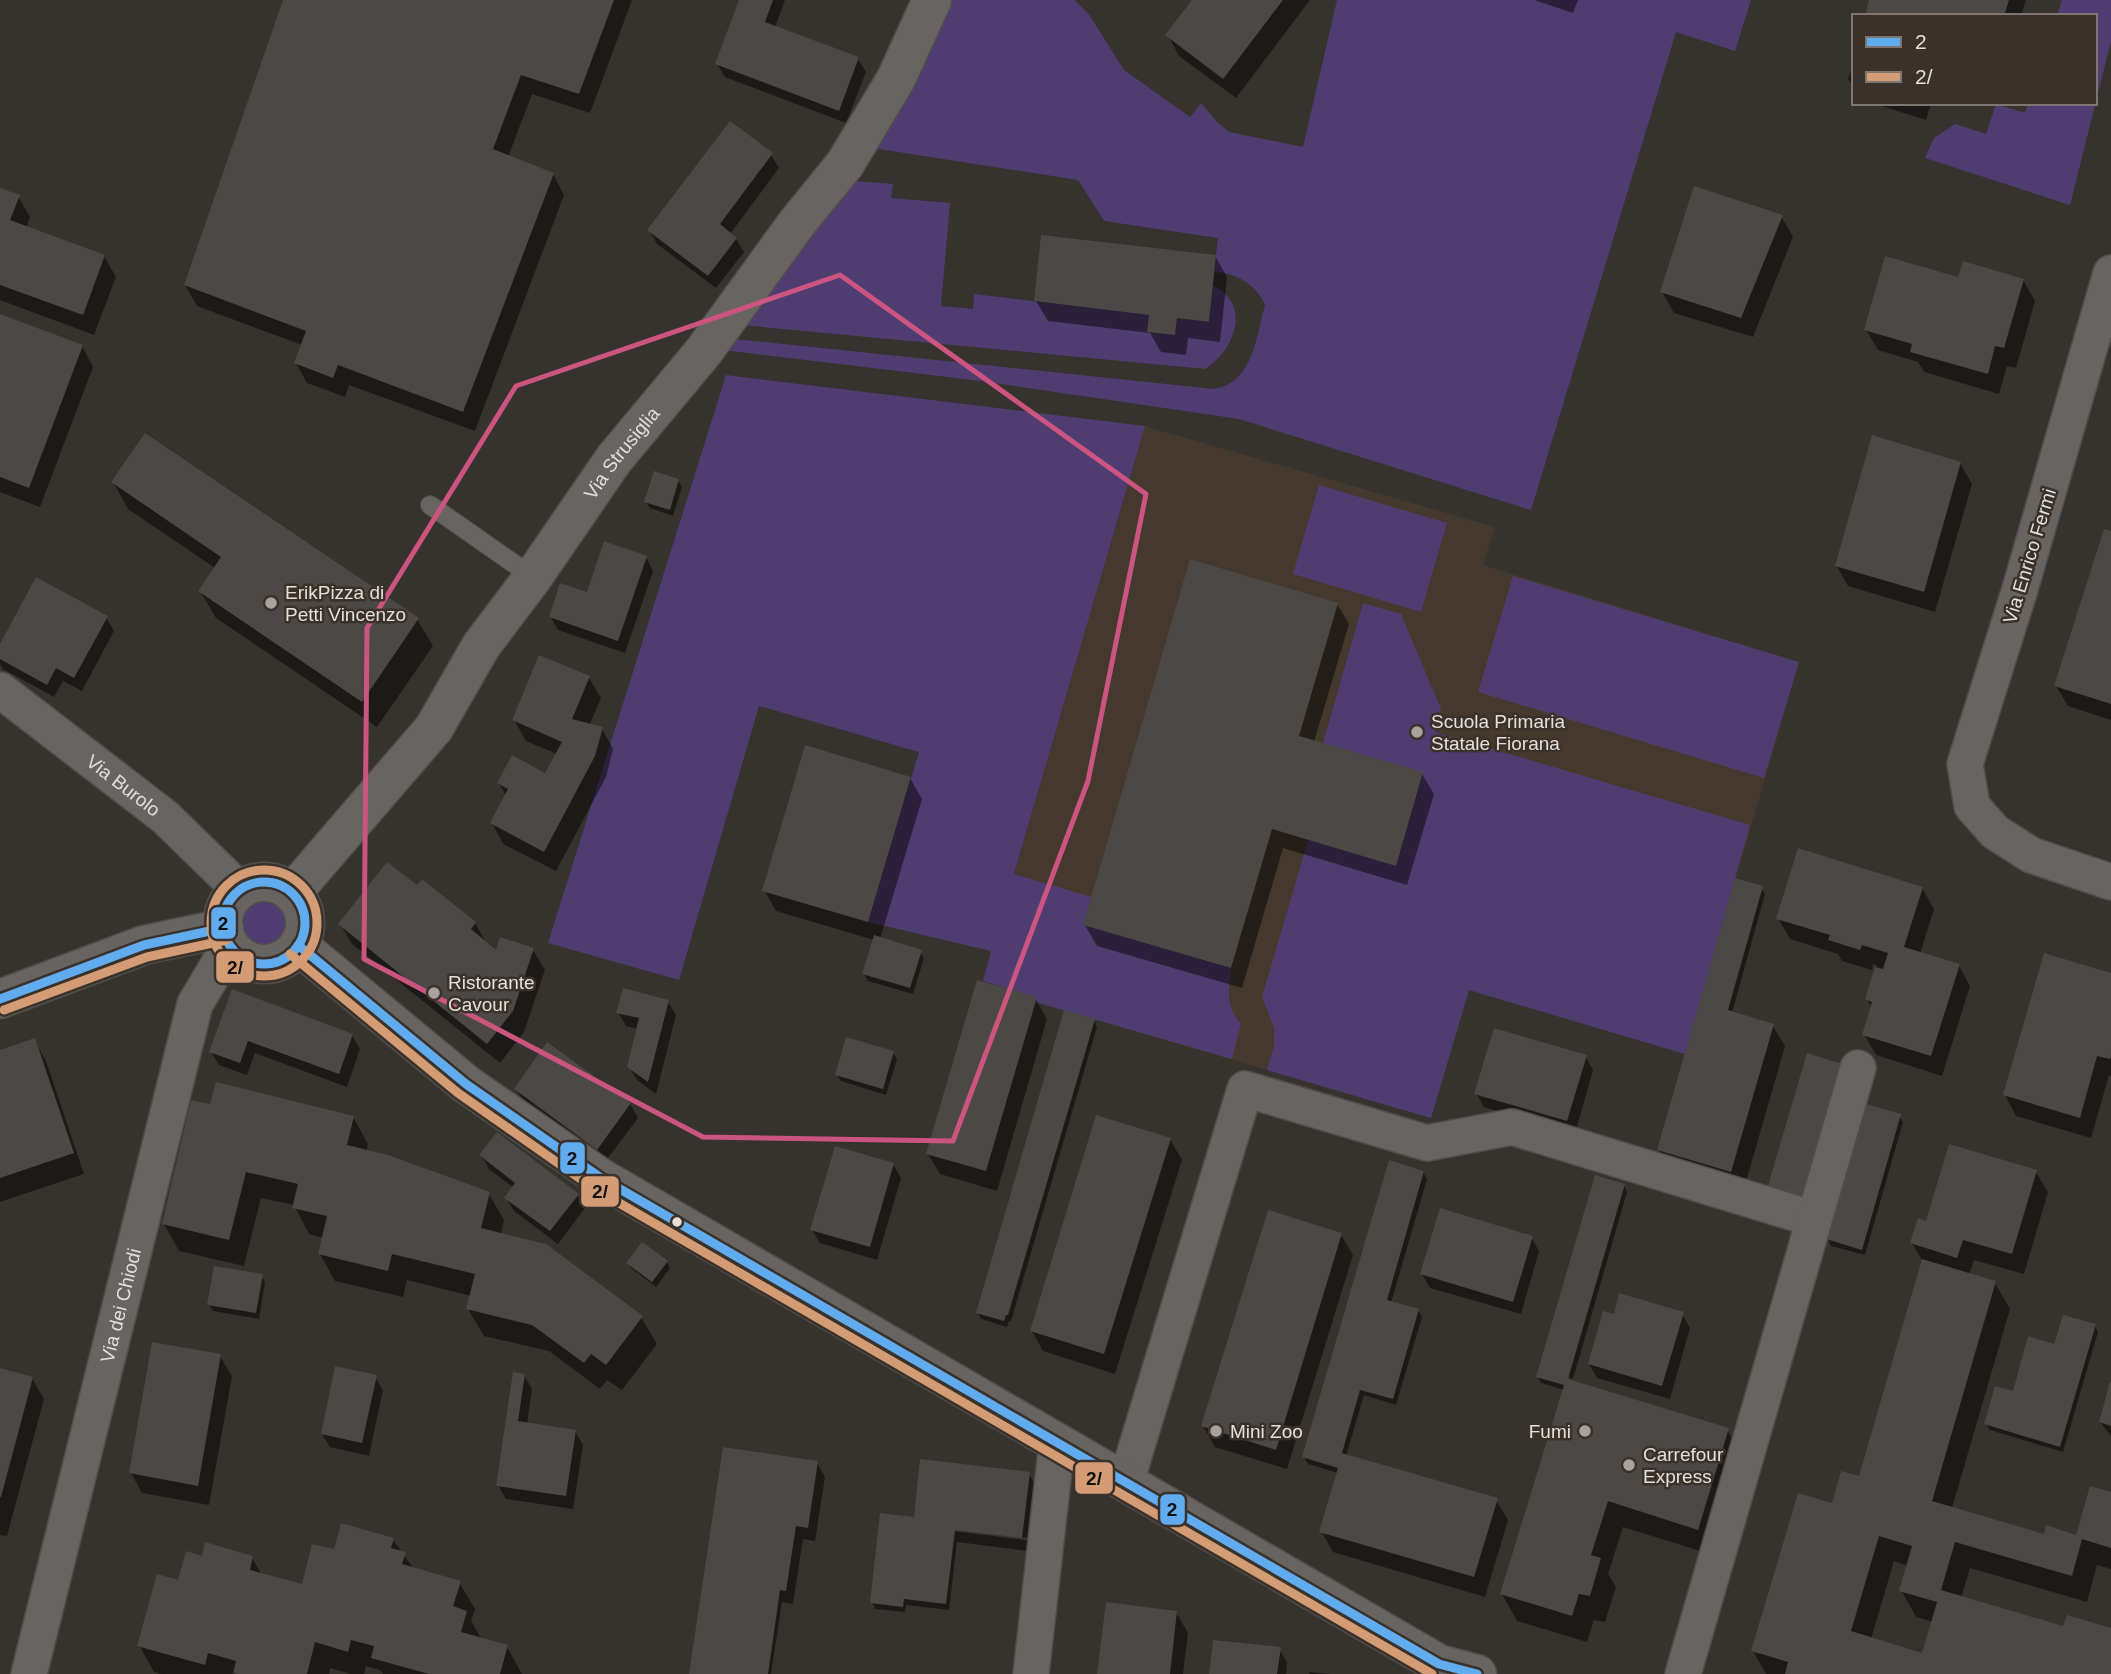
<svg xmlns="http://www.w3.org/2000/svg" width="2111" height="1674" viewBox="0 0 2111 1674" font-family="Arial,sans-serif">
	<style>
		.built { fill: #45392e }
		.green { fill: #4f3d71 }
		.shadow { fill: #0007; fill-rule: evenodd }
		.building { fill: #4b4845; fill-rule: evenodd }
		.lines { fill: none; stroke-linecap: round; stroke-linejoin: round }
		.lane-casing { stroke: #524d4a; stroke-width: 20 }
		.street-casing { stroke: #524d4a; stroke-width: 38 }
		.secondary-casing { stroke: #524d4a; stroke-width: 41 }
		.lane { stroke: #676461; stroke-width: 18 }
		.street { stroke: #676461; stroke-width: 35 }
		.secondary { stroke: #676461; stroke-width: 38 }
		.bus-1-casing { stroke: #3a312a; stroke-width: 14 }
		.bus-2-casing { stroke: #3a312a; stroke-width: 14 }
		.bus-1 { stroke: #60acee; stroke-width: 9 }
		.bus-2 { stroke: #d39c74; stroke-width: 9 }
		.marked { fill: none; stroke: #cc5481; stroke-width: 5; stroke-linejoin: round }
		.poi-dot { fill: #a8a29e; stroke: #3a312a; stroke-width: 2.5 }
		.bus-dot { fill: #e5dfda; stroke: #3a312a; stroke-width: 2.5 }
		.labels { text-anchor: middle; stroke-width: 5; stroke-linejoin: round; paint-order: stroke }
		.street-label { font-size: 19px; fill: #e5dfda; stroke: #3a312a }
		.poi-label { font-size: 19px; fill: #e5dfda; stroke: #3a312a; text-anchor: start }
		.line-badge { stroke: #3a312a; stroke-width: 2.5 }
		.pale-badge-label { font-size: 19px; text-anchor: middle; font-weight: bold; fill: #111 }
	</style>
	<rect width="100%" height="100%" fill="#36322e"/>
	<polygon class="built" points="1145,426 1495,527 1483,565 1799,662 1685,1054 1469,990 1431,1118 1035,1002 1036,997 983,981"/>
	<g class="green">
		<path d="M948,0h127l15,16 34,54 66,47 11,-14 17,20 11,9 74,15 34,-147h414l-16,51 -59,-19 -145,478 -292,-91 -258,-38 -258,-31 2,-12 489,51c39,-6 42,-52 51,-84 -8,-20 -30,-33 -51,-33l4,-34 -114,-17 -26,-41 -212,-33z"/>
		<polygon points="2062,0 2111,0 2111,41 2070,205 1925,158 1934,138 1955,124 1986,134 1996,104 2025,113 2028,103 2095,103 2095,16 2057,16"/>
		<path d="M854,181l39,3 -2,14 59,5 -9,103 32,3 1,-15 175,21 -2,17 28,3 2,-17 32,4 4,-36c39,18 22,64 -8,83l-463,-44z"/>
		<path d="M726,375l419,51 -131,448 77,23 -7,28 147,43c-3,21 -5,40 10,56l-9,35 -197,-57 1,-5 -53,-16 8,-30 -123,-29 51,-170 -160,-46 -80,274 -131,-37z"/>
		<polygon points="1319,485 1447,523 1421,612 1293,574"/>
		<polygon points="1513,576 1799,662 1764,778 1478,692"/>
		<polygon points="1363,603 1401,614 1441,709 1435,732 1750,825 1685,1054 1469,990 1431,1118 1267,1070 1274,1046 1274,1028 1262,997 1308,840 1396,865 1423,773 1323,743"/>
		<circle cx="264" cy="923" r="27"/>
	</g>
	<g class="shadow">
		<polygon points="284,0 632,0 590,113 532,94 508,157 553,174 564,195 475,431 349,385 345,397 307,383 296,363 302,345 197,306 185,285"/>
		<polygon points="741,0 785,0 775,27 858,59 866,72 846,123 725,77 717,64"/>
		<polygon points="1193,0 1310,0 1236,98 1179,56 1168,35"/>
		<polygon points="1534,0 1578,0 1573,13"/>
		<polygon points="1871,0 2026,0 2021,16 1867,16"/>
		<polygon points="1854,61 1854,88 1848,79"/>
		<polygon points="1872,103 1931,103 1926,120"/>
		<polygon points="771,155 779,168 730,234 736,239 744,252 716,288 657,244 649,230"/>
		<polygon points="0,189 18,196 30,217 26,228 104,256 116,277 94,335 0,300"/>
		<polygon points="1781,216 1793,237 1753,337 1674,313 1662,292"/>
		<polygon points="1215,256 1227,277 1220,342 1188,338 1186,355 1161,352 1150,333 1048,321 1036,301"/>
		<polygon points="1959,280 2023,280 2035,301 2016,368 2007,366 1999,394 1924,372 1918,362 1878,350 1866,330"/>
		<polygon points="0,315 82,346 93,367 40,507 0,492"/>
		<polygon points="1960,463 1972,484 1935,612 1848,586 1836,565"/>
		<polygon points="678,480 682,487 673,516 650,508 646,502"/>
		<polygon points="113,482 417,619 433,646 377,727 216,618 200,591 215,568 128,509"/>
		<polygon points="2111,533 2111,720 2068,706 2056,686"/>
		<polygon points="646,557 653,571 625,653 558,630 550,616"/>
		<polygon points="1337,604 1349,624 1314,742 1422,774 1434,794 1407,885 1283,848 1242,988 1097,946 1085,925"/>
		<polygon points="106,617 114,631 82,691 63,681 54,697 3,669 0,664 0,647"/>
		<polygon points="589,678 601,698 589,726 602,729 613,749 606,777 556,871 503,844 492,823 506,796 499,783 546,775 557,754 526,741 514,720"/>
		<polygon points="910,778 922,799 880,939 920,952 924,958 913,994 868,981 864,974 874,940 776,911 764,890"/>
		<polygon points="423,881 475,923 487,944 497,953 533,950 545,970 524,1032 500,1063 352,944 340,924 418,888"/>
		<polygon points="1761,888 1765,894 1732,1013 1773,1026 1785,1046 1743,1192 1671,1170 1659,1150"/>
		<polygon points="1922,888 1934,909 1920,954 1959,966 1970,986 1942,1076 1876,1055 1864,1034 1872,1008 1867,999 1877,966 1873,964 1872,970 1842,961 1838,954 1790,939 1778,918"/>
		<polygon points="2111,975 2111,1076 2109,1075 2091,1138 2016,1116 2005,1095"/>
		<polygon points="233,991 352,1035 360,1049 347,1087 255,1053 247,1075 219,1065 211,1052"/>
		<polygon points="1035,998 1047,1019 997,1191 940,1174 928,1154"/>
		<polygon points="668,1002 676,1015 656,1094 637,1080 629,1067 638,1029 626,1026 618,1012"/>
		<polygon points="1094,1020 1097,1027 1011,1321 1009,1321 1007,1327 981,1319 978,1313"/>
		<polygon points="34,1040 46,1061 84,1174 0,1202 0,1052"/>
		<polygon points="548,1045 630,1104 638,1118 605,1162 524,1102 516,1089"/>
		<polygon points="893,1053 897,1059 886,1095 841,1081 837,1075"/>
		<polygon points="1586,1057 1593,1070 1575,1134 1484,1107 1476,1093"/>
		<polygon points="212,1106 353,1117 368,1144 366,1152 489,1194 504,1220 501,1234 641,1317 657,1344 622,1390 607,1380 600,1389 549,1351 484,1336 468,1309 471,1296 407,1280 403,1297 335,1281 320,1254 324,1238 309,1234 294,1205 261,1198 244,1266 179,1251 164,1224"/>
		<polygon points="1899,1116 1903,1122 1865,1255 1831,1246 1828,1239"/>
		<polygon points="1170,1139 1182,1160 1115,1374 1043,1351 1032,1331"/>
		<polygon points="481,1155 577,1195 585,1208 558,1244 514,1211 506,1198 514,1188 489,1169"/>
		<polygon points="893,1164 901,1178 877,1260 820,1243 812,1230"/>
		<polygon points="1423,1172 1427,1179 1391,1303 1418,1310 1422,1317 1396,1405 1364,1395 1346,1456 1496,1500 1508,1520 1485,1597 1333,1552 1321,1531 1338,1473 1308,1464 1304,1457"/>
		<path d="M2036,1172l12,20 -24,82 -50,-14 -5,15 26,8 15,26 -58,199 94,28 31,1 34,-43v75l-14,-4 -10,37 -117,-34 -9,30 103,30 47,1v45h-345l-13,-23 81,-146 26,-26 63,-217 -11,-19 16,-20zM1894,1561l14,5 -7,24 15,27 17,5 -10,33 -52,-16z"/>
		<polygon points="1624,1185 1627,1192 1573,1379 1558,1374 1557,1377 1727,1430 1743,1457 1713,1555 1623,1527 1608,1574 1616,1587 1605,1622 1594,1620 1587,1642 1517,1621 1502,1594 1564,1390 1541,1383 1538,1377"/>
		<polygon points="1341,1235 1353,1255 1287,1469 1215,1447 1203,1426"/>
		<polygon points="1531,1237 1539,1251 1521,1314 1430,1288 1422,1274"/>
		<polygon points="667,1262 670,1268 656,1287 632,1269 628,1263"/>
		<polygon points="262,1276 265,1282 259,1319 213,1311 209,1305"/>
		<polygon points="1682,1314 1690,1328 1670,1399 1597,1378 1589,1364 1615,1316"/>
		<polygon points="2095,1326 2098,1332 2063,1452 1990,1430 1986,1424 2055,1347"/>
		<polygon points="220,1356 232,1376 209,1505 142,1493 131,1473"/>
		<polygon points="0,1370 32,1378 44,1399 7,1536 0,1535"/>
		<polygon points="524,1375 532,1389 527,1424 575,1431 583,1445 573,1509 506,1499 498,1485"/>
		<polygon points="375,1377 383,1390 369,1456 330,1447 322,1434"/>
		<polygon points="2111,1386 2111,1436 2100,1422"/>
		<polygon points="817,1463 825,1477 815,1541 803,1539 793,1604 782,1602 771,1674 691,1674"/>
		<polygon points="1029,1474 1037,1488 1031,1538 921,1524 921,1527 1031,1541 1029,1551 957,1542 949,1610 906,1605 905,1612 875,1609 872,1602 913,1519"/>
		<polygon points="393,1540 414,1569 459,1582 475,1609 471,1621 482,1640 507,1647 522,1674 383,1674 380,1670 366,1666 364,1674 351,1674 330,1668 329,1674 161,1674 154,1672 139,1645 179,1582 203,1558 252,1558 262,1575 303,1586 335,1552"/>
		<polygon points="1176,1612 1188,1633 1183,1674 1099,1674"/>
		<polygon points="1279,1649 1287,1662 1286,1674 1211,1674"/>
		<polygon points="1310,1672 1330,1674 1309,1674"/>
	</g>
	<g class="building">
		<polygon points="283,0 614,0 579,94 521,75 493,149 554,173 463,412 338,365 333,378 294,363 306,331 184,285"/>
		<polygon points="739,0 773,0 765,22 859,57 839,111 715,64"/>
		<polygon points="1192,0 1283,0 1223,79 1165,35"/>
		<polygon points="1869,0 2009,0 2004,16 1865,16"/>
		<polygon points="730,121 773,153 720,224 737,238 708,276 647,230"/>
		<polygon points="1694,186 1783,215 1741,318 1660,292"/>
		<polygon points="0,188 20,195 10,220 105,255 83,315 0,285"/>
		<polygon points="1041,235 1216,255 1209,322 1177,318 1175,335 1147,332 1149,315 1034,301"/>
		<polygon points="1885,256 1958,277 1963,261 2024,279 2004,348 1995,346 1988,374 1910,352 1912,344 1864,330"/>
		<polygon points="0,314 83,345 29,488 0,477"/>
		<polygon points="145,433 419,618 362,702 198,591 221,557 111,482"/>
		<polygon points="1872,435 1961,462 1924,592 1835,566"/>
		<polygon points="654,471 679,479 670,510 644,502"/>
		<polygon points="2104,529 2111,531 2111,704 2054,686"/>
		<polygon points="604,541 647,556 618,641 549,617 560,583 587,592"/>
		<polygon points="1190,559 1338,603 1299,736 1423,772 1396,866 1272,829 1231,968 1083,925"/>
		<polygon points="36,577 108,616 74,678 56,668 47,685 0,659 0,644"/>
		<polygon points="539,655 590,676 572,719 603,727 595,756 544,852 490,823 508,789 497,783 512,755 545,773 562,742 512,720"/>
		<polygon points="805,745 911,777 868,922 762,891"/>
		<polygon points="1798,848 1923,887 1904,947 1960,964 1931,1056 1862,1035 1872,1002 1865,999 1875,967 1883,969 1888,953 1862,945 1860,950 1828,940 1830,935 1776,919"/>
		<polygon points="387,862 417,885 422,879 476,922 471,929 496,950 500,937 534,948 513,1011 487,1044 338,924"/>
		<polygon points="1735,878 1763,886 1728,1010 1774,1024 1731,1172 1657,1150"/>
		<polygon points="874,935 922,950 910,988 862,974"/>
		<polygon points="2044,953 2111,973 2111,1055 2110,1059 2097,1056 2080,1118 2003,1095"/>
		<polygon points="977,980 1037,997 986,1171 926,1154"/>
		<polygon points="623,988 669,1000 648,1082 627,1067 639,1018 616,1013"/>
		<polygon points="232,989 353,1034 339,1074 248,1041 240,1063 209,1052"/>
		<polygon points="1064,1010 1095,1019 1008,1315 1006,1315 1004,1321 976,1313"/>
		<polygon points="1494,1028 1587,1055 1567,1121 1474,1094"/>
		<polygon points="846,1037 894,1051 883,1089 835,1075"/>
		<polygon points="35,1038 74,1153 0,1178 0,1050"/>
		<polygon points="547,1042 631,1103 597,1150 514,1089"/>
		<polygon points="1807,1053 1842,1064 1803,1199 1767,1189"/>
		<polygon points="216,1082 354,1116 347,1145 388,1155 490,1192 481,1228 546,1244 643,1316 606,1365 591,1354 584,1363 532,1325 466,1309 475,1274 392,1254 388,1271 318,1254 327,1216 292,1208 298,1184 246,1172 229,1240 162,1224 191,1100 210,1104"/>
		<polygon points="1866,1104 1901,1114 1862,1250 1826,1239"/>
		<polygon points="1096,1115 1171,1138 1104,1354 1030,1331"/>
		<polygon points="497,1132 579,1194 550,1231 504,1198 515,1183 479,1155"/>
		<polygon points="1949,1144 2037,1170 2012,1254 1963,1240 1957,1258 1910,1243 1918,1218 1926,1221"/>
		<polygon points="835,1146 894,1163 870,1247 810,1230"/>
		<polygon points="1389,1160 1424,1171 1387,1300 1419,1309 1393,1399 1360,1390 1342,1453 1498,1498 1474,1577 1319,1532 1338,1468 1302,1457"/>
		<polygon points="1595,1175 1625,1184 1568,1379 1729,1428 1698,1530 1608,1501 1591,1555 1601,1558 1590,1596 1579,1594 1572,1616 1500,1594 1564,1385 1536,1377"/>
		<polygon points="1440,1208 1533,1236 1513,1302 1420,1274"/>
		<polygon points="1268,1210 1342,1233 1276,1450 1201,1426"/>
		<polygon points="642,1242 668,1261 652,1282 626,1263"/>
		<path d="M1922,1259l74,22 -64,220 112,33 2,-9 30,10 14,-49 21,6v56l-29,-9 -10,37 -117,-34 -14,48 122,36 4,-11 44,13v46h-326l3,-12 -37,-11 47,-158 34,10 9,-32 18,5zM1879,1536l33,10 -13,45 38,11 -15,51 -71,-22z"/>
		<polygon points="214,1266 263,1274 256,1313 207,1305"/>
		<polygon points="1619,1293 1684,1312 1662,1386 1588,1364 1603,1311 1614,1314"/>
		<polygon points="2063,1315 2096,1324 2060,1447 1984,1424 1995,1386 2013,1391 2028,1336 2054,1344"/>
		<polygon points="152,1342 221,1354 198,1486 129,1473"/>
		<polygon points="335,1366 377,1375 362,1443 321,1434"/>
		<polygon points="0,1368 33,1377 1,1497 0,1497"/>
		<polygon points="513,1372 525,1374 518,1421 576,1430 566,1496 496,1486"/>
		<polygon points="2110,1382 2111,1382 2111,1426 2099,1422"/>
		<polygon points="723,1447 818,1461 808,1528 796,1526 786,1591 780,1590 768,1674 689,1674"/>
		<polygon points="920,1459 1030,1472 1022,1538 955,1530 946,1604 904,1599 903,1607 870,1603 880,1513 914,1517"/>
		<polygon points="341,1523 394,1538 391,1548 406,1552 402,1564 461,1581 453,1606 467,1611 461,1632 508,1645 500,1674 429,1674 371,1658 374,1646 351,1640 348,1652 315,1642 307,1674 237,1674 233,1673 236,1661 208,1653 205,1665 137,1646 157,1574 178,1580 186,1551 202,1556 205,1542 253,1556 250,1570 302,1584 312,1544 334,1549"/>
		<polygon points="1106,1602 1177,1611 1170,1674 1097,1674"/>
		<polygon points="1213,1640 1281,1647 1277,1674 1209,1674"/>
	</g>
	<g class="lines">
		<defs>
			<polyline id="lane" points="430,505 533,577"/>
			<g id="street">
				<polyline points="2111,273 2020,589 1965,764 1972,806 1995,832 2031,855 2111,882"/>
				<path id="s1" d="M0,690l165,127 75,73"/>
				<polyline points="1126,1482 1245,1089 1427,1143 1512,1127 1814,1219"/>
				<path id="s2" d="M29,1674l166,-670 35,-59"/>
				<polyline points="1031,1674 1057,1443"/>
				<polyline points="1683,1674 1858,1068"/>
			</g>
			<g id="secondary">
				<circle cx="264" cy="923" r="41"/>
				<path id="s3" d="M292,893l142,-165 47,-82 52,-69 81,-118 90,-108 93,-128 48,-59 51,-85 36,-79"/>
				<polyline points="298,945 466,1084 601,1178 1439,1664 1477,1674"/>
				<polyline points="0,999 144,945 224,928"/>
			</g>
		</defs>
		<use href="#lane" class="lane-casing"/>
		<use href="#street" class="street-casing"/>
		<use href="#secondary" class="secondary-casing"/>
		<use href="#lane" class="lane"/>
		<use href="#street" class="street"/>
		<use href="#secondary" class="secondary"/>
		<defs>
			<g id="bus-1">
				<circle cx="264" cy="923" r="41"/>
				<polyline points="298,945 466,1084 601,1178 1439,1664 1477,1674"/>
				<polyline points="0,999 144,945 224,928"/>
			</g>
			<g id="bus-2">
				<circle cx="264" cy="923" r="53"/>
				<polyline points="290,954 458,1093 595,1189 1432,1674"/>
				<polyline points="4,1010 147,957 227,940"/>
			</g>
		</defs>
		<use href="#bus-1" class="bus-1-casing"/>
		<use href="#bus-2" class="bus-2-casing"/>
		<use href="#bus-1" class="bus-1"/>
		<use href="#bus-2" class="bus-2"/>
	</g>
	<path class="marked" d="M840,275l306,219 -58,287 -135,360 -250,-4 -339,-178 3,-331 149,-242z"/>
	<g class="poi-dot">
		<circle cx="271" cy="603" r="7"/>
		<circle cx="1417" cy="732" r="7"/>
		<circle cx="434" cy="993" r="7"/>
		<circle cx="1216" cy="1431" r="7"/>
		<circle cx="1585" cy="1431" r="7"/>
		<circle cx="1629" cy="1465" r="7"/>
	</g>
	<circle class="bus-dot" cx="677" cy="1222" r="6"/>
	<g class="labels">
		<g class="street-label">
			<text dy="7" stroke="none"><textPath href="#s3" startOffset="551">Via Strusiglia</textPath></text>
			<text transform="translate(2029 556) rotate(-73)" y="7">Via Enrico Fermi</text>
			<text dy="7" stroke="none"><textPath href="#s1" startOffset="156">Via Burolo</textPath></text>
			<text dy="7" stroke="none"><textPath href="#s2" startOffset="380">Via dei Chiodi</textPath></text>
		</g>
		<g class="poi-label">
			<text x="285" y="599">ErikPizza di<tspan x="285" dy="22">Petti Vincenzo</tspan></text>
			<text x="1431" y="728">Scuola Primaria<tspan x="1431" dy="22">Statale Fiorana</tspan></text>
			<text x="448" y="989">Ristorante<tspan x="448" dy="22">Cavour</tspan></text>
			<text x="1230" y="1438">Mini Zoo</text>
			<text x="1571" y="1438" text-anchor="end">Fumi</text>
			<text x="1643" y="1461">Carrefour<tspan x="1643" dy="22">Express</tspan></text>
		</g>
	</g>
	<g class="line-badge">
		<rect x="210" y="906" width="27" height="34" rx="7" fill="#60acee"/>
		<rect x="215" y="950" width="40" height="34" rx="7" fill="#d39c74"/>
		<rect x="559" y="1141" width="27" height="34" rx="7" fill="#60acee"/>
		<rect x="580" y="1175" width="40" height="33" rx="7" fill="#d39c74"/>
		<rect x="1074" y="1461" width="40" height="34" rx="7" fill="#d39c74"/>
		<rect x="1159" y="1493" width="27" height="33" rx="7" fill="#60acee"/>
	</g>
	<g class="pale-badge-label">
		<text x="223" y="930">2</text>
		<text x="235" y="974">2/</text>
		<text x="572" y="1165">2</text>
		<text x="600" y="1198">2/</text>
		<text x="1094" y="1485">2/</text>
		<text x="1172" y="1516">2</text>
	</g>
	<rect x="1852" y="14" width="245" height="91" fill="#3a312a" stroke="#7e7770" stroke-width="2"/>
	<rect x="1866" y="37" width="35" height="10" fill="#60acee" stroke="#7e7770" stroke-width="2"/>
	<text x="1915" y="49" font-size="21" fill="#e5dfda">2</text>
	<rect x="1866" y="72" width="35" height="10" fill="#d39c74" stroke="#7e7770" stroke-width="2"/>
	<text x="1915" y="84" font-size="21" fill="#e5dfda">2/</text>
</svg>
